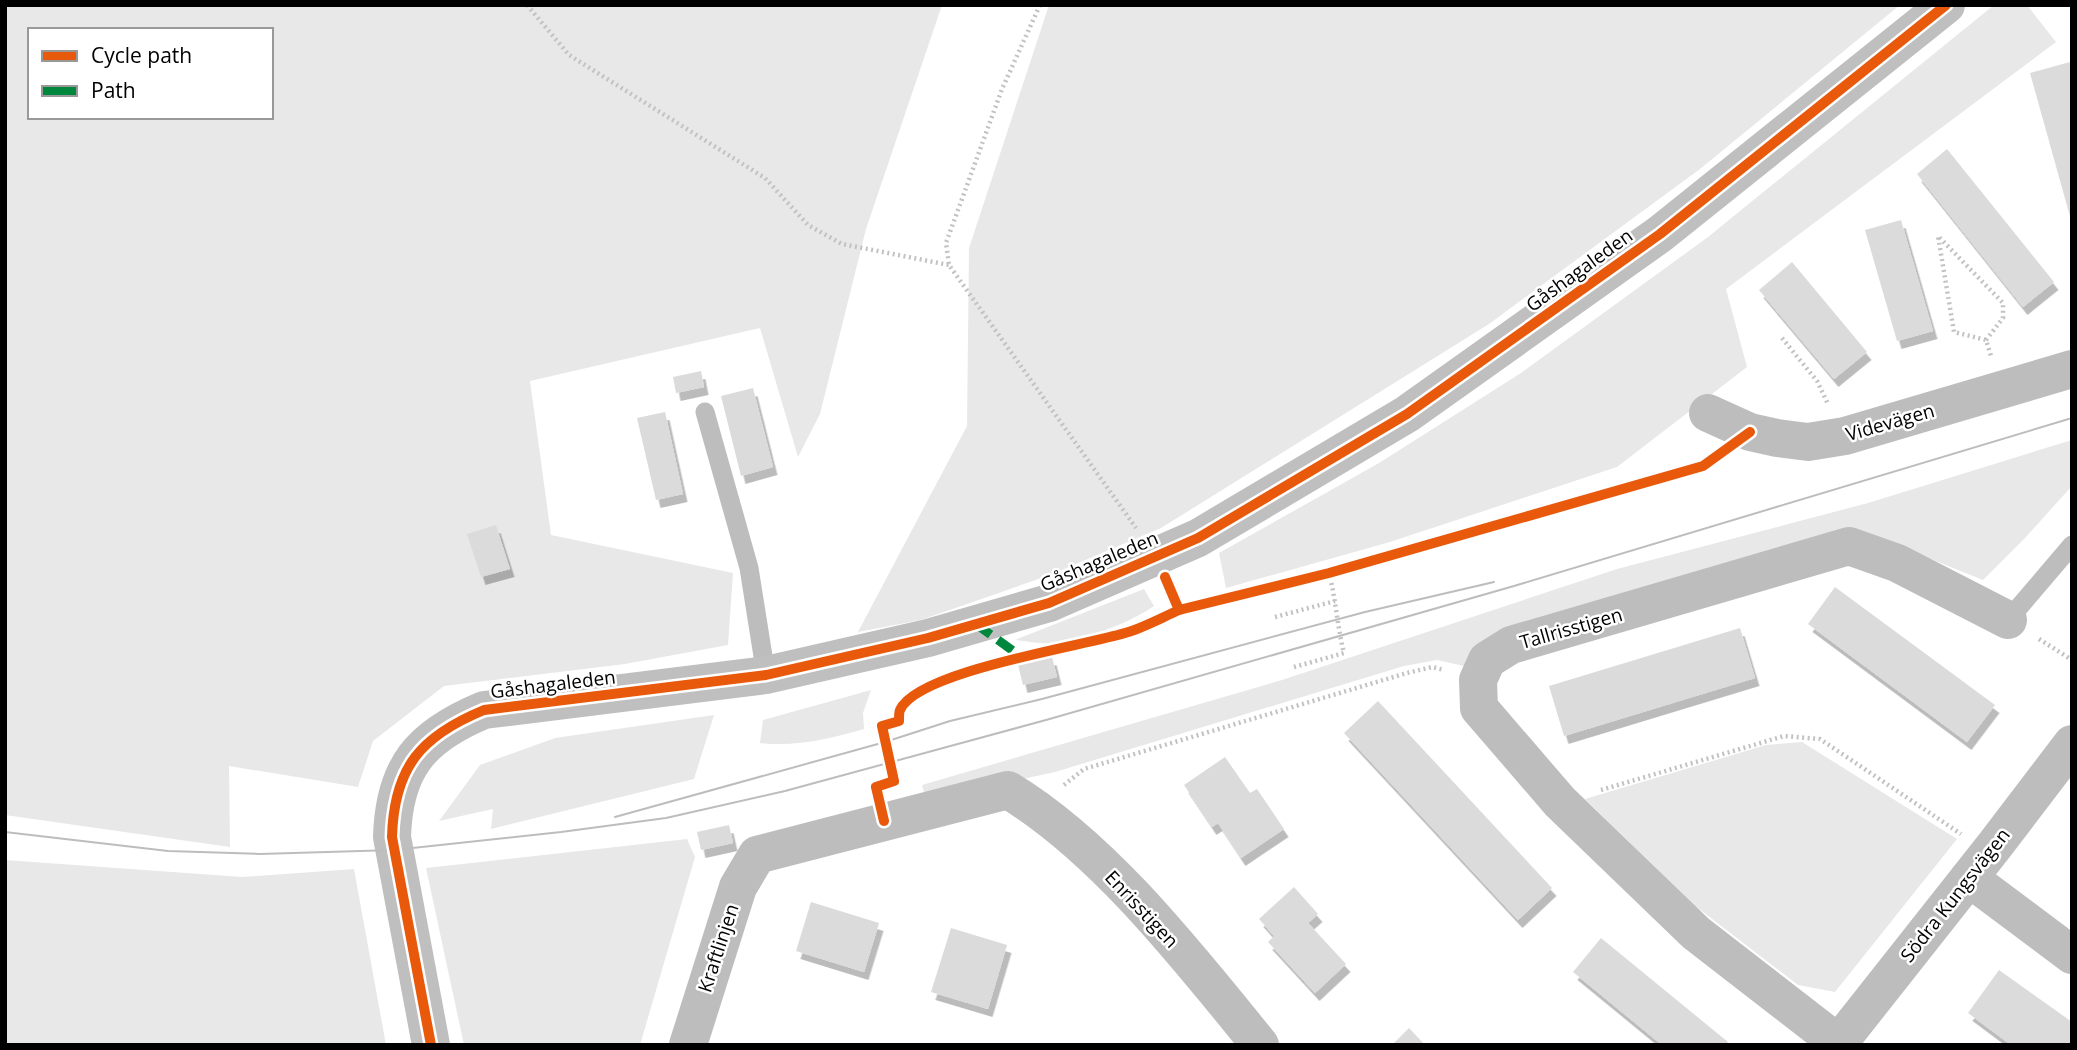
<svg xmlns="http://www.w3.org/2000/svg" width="2077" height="1050" viewBox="0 0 2077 1050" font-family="'Open Sans',sans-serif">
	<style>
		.green { fill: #e8e8e8; fill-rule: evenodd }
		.building { fill: #dbdbdb; filter: url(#shadow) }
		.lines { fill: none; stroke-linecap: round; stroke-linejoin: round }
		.path { stroke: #c2c2c2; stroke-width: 4.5; stroke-dasharray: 2 3.5; stroke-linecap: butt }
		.service { stroke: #bdbdbd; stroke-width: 19 }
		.minor { stroke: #bdbdbd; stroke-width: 38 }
		.tertiary { stroke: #bdbdbd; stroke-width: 38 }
		.secondary { stroke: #bfbfbf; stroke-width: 38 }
		.tram { stroke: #bdbdbd; stroke-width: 2 }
		.quiet { stroke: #00873e; stroke-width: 9; stroke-dasharray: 18 9; stroke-linecap: butt }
		.cycleway-casing { stroke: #fff; stroke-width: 15 }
		.cycleway { stroke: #e8590c; stroke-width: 10 }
		.labels { text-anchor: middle; stroke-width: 5; stroke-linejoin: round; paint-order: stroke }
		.street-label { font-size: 19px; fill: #000; stroke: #fff }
	</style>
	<defs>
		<filter id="shadow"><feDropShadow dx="4.5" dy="8" stdDeviation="0" flood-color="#0004"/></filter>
	</defs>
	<rect width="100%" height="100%" fill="#fff"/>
	<g class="green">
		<path d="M5,5h937l-76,224 -46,185 -22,43 -38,-129 -230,53 21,154 182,38 -5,72 -103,19 -181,22 -71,55 -15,46 -129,-21 1,81 -225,-32zM30,30h241v87h-241z"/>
		<polygon points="1049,5 1900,5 1700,169 1489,324 1161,528 1050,575 921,620 858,632 967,426 969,248"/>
		<polygon points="1994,5 2027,5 2056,42 1726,289 1747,367 1617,467 1390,542 1226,588 1219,553 1379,463 1521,373 1708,237"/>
		<polygon points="2072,440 2072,486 2024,539 1983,580 1861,531 1464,666 1437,660 1404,666 1055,772 926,800 922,785 1282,680 1617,569 1868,503"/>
		<path d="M1144,589l10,17c-30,20 -69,33 -105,37 -11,1 -23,-2 -34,-3z"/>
		<path d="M871,690l-8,23 1,16c-34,10 -68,18 -104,14l3,-23z"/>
		<polygon points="714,715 694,779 491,829 493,809 439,821 480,765 555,738"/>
		<polygon points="1802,742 1957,839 1835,992 1798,985 1694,905 1585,799 1766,745"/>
		<polygon points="687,839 695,857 640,1045 464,1045 426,868"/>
		<polygon points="5,860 242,877 354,869 386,1045 5,1045"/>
	</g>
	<g class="building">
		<polygon points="2070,62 2072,68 2071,220 2030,73"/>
		<polygon points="1947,149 2054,282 2023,307 1917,174"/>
		<polygon points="1901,220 1933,331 1897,341 1865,230"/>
		<polygon points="1792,262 1867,352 1834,379 1759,290"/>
		<polygon points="701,371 704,387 676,393 673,377"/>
		<polygon points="753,388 773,467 741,476 721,396"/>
		<polygon points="665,412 683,494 656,500 637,418"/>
		<polygon points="496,525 510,569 481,577 467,534"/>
		<polygon points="1835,587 1995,705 1967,742 1808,624"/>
		<polygon points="1740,628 1755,678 1564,736 1549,686"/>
		<polygon points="1052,657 1057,677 1023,685 1018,665"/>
		<polygon points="1378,701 1552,888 1518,920 1344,733"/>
		<polygon points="1225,757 1250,793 1257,789 1284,829 1241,858 1218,823 1212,827 1184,785"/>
		<polygon points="729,825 733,843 701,850 697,832"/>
		<polygon points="1294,887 1318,914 1308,923 1346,964 1315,993 1268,942 1274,936 1259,919"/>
		<polygon points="811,902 879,923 864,972 796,951"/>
		<polygon points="951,928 1007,945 988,1009 931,992"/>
		<polygon points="1601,938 1728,1042 1725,1045 1662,1045 1573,972"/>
		<polygon points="1999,970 2072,1022 2072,1045 2011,1045 1968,1013"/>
		<polygon points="1409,1028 1425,1045 1392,1045"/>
	</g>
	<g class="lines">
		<g class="path">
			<polyline points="527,5 569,55 765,178 808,225 842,244 949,265"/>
			<polyline points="1040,5 1002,89 946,243 949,265 1136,528"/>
			<polyline points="1782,338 1817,381 1828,404"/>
			<polyline points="1986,340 2003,318 2003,303 1938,236 1954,332 1986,340 1991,356"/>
			<polyline points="1275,617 1335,601"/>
			<polyline points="2039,639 2072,660"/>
			<path d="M1294,667l50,-14c-7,-27 -8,-54 -15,-80"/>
			<polyline points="1064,785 1084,769 1407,673 1432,667 1444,670"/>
			<polyline points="1601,790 1784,736 1820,739 1961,834"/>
		</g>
		<g class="service">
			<polyline points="705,412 749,568 766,675"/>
			<polyline points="2008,620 2072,545"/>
		</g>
		<g class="minor">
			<polyline points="1708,413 1750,432 1777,438 1808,442 1845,436 2072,369"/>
			<polyline points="1969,878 2072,955"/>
			<polyline points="1838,1043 1696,933 1560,802 1479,708 1478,680 1487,660 1511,645 1849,546 1897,563 2008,620"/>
			<path d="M688,1045l50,-158 19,-32 251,-65c96,58 181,168 252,255"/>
		</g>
		<polyline class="tertiary" points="1837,1045 1995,845 2072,744"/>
		<path class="secondary" d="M431,1045l-39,-208c2,-70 29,-101 92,-127l282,-35 162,-37 121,-35 149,-65 209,-124 253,-180 286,-229"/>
		<g class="tram">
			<polyline points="615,817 885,742 950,721 1042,699 1365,612 1494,582"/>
			<polyline points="5,832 168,851 260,854 394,850 561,832 666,818 785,791 1046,720 1514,586 2072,418"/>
		</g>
		<polyline class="quiet" points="976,624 1020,656"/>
		<defs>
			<g id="cycleway">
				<polyline points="1179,610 1329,573 1703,466 1750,432"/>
				<path d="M884,821l-8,-34 18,-6 -12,-55 17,-5c0,-1 0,-9 1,-11 17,-39 183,-64 225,-77 18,-5 36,-15 54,-23l-14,-33"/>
				<path d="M431,1045l-39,-208c2,-70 29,-101 92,-127l282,-35 162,-37 121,-35 149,-65 209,-124 253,-180 286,-229"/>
			</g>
		</defs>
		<use href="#cycleway" class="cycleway-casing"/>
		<use href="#cycleway" class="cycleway"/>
	</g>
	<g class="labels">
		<g class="street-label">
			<text transform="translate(1579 270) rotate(-36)" y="7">Gåshagaleden</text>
			<text transform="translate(1890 422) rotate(-16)" y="7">Videvägen</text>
			<text transform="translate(1099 561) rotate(-23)" y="7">Gåshagaleden</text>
			<text transform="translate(1571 628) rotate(-16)" y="7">Tallrisstigen</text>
			<text transform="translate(553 684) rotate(-7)" y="7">Gåshagaleden</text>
			<text transform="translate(1955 895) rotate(-52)" y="7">Södra Kungsvägen</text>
			<text transform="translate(1142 909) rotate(47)" y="7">Enrisstigen</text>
			<text transform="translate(718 948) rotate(-72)" y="7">Kraftlinjen</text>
		</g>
	</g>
	<rect width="2077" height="1050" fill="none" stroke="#000000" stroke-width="14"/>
	<rect x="28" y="28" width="245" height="91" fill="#ffffff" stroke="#999999" stroke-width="2"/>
	<rect x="42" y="51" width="35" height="10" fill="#e8590c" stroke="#999999" stroke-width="2"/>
	<text x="91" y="63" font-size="21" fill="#000000">Cycle path</text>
	<rect x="42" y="86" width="35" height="10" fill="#00873e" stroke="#999999" stroke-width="2"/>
	<text x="91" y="98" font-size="21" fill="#000000">Path</text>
</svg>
